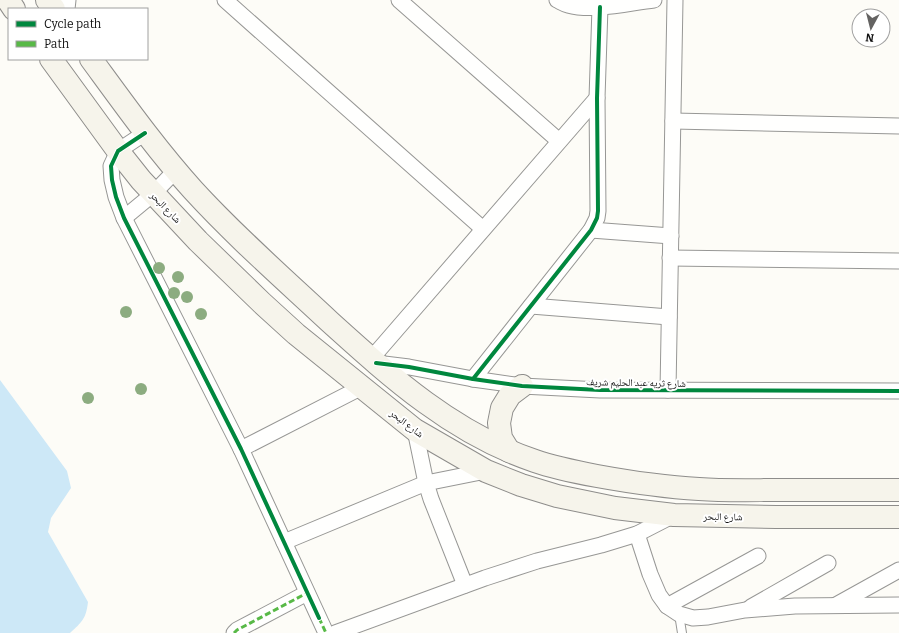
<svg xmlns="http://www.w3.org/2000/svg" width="899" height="633" viewBox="0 0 899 633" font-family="Bitter,'Noto Naskh Arabic',serif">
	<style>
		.water { fill: #cde8f7 }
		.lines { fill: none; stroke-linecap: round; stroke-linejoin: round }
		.lane-casing { stroke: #979795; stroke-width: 10 }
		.street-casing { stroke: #979795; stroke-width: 17 }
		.secondary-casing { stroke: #8e8d8b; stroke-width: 24 }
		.lane { stroke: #fffffe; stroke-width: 8 }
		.street { stroke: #fffffe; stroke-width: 15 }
		.secondary { stroke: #f6f4eb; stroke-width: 22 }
		.quiet { stroke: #58b947; stroke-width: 3; stroke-dasharray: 6 3; stroke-linecap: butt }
		.cycleway-casing { stroke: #fff; stroke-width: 6 }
		.cycleway { stroke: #00873e; stroke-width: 4 }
		.tree { fill: #8cac80 }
		.labels { text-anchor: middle; stroke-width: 4; stroke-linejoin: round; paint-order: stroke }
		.street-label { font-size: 10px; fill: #111; stroke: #fff }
	</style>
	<rect width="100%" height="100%" fill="#fdfcf7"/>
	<path class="water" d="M0,380l67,91 4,17 -20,30 -3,14 40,70c-2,17 -6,20 -18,31h-70z"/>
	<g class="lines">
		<defs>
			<polyline id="lane" points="679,614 682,633"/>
			<g id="street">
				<polyline points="225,0 483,229"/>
				<polyline points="399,0 559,141"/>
				<path d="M557,0c4,2 7,4 11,5 25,7 60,-2 86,-5"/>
				<polyline points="67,9 68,0"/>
				<polyline points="673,121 899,126"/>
				<polyline points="145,133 118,151 111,166 112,180 116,197 124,218 241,449 326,633"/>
				<polyline points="124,218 153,194 176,170"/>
				<polyline points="591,230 671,236"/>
				<polyline points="670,258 899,261"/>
				<polyline points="531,306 669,317"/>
				<polyline points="371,359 597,98"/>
				<polyline points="376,363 409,367 473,379 522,386 600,390 899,391"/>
				<polyline points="473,379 591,230 597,218 598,211 597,98 600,7"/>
				<polyline points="668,390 675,0"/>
				<polyline points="415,430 426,483 431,499 465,585"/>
				<polyline points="241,449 362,387"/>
				<polyline points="637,534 650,574 659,595 667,606 679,614 693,618 708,617 745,610 795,606 899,605"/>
				<polyline points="284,542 426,483 486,471"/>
				<polyline points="836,605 899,570"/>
				<polyline points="667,606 758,556"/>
				<polyline points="751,607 828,563"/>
				<polyline points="234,633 237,630 307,593"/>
				<polyline points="335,633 485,578 537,561 601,545 637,534 674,515"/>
			</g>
			<g id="secondary">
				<polyline points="8,0 14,9"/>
				<polyline points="47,0 54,9"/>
				<polyline points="51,59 118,151 141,180 198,241 262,303 296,334 415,430 486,471 521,485 557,496 615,508 674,515 776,517 899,517"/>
				<path d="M91,59c33,45 65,90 102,131 43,47 91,89 137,132 62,56 124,112 205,139 20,7 41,11 62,15 33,6 67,11 102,13 27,2 55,1 83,1 39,0 78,0 117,0"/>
				<polyline points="509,451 501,438 499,423 502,408 510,395 522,386"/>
			</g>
		</defs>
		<use href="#lane" class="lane-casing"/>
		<use href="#street" class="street-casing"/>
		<use href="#secondary" class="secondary-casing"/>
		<use href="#lane" class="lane"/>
		<use href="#street" class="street"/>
		<use href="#secondary" class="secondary"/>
		<g class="quiet">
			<polyline points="319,618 326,633"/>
			<polyline points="234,633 237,630 307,593"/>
		</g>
		<defs>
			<g id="cycleway">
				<polyline points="145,133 118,151 111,166 112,180 116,197 124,218 241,449 319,618"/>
				<polyline points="376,363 409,367 473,379 522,386 600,390 899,391"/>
				<polyline points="473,379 591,230 597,218 598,211 597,98 600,7"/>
			</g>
		</defs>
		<use href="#cycleway" class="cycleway-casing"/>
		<use href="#cycleway" class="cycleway"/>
	</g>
	<g class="tree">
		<circle cx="159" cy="268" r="6"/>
		<circle cx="178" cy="277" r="6"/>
		<circle cx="174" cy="293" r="6"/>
		<circle cx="187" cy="297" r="6"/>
		<circle cx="126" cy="312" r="6"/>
		<circle cx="201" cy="314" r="6"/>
		<circle cx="141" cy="389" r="6"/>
		<circle cx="88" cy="398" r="6"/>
	</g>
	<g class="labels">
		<g class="street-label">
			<text transform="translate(166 207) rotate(46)" y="4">شارع البحر</text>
			<text transform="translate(636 382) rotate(1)" y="4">شارع ثريه عبد الحليم شريف</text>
			<text transform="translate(407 423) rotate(37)" y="4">شارع البحر</text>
			<text transform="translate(723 516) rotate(1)" y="4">شارع البحر</text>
		</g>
	</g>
	<rect x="8" y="8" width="140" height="52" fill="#ffffff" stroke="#a0a0a0"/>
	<rect x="16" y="21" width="20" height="6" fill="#00873e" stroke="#a0a0a0"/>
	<text x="44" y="28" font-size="12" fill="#111111">Cycle path</text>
	<rect x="16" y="41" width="20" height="6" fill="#58b947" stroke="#a0a0a0"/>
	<text x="44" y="48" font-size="12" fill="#111111">Path</text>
	<g transform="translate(871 28) rotate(187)"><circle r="19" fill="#ffffff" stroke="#a0a0a0"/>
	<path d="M0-3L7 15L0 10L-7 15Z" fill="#646362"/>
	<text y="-6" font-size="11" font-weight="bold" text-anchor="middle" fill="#111111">N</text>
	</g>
</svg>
